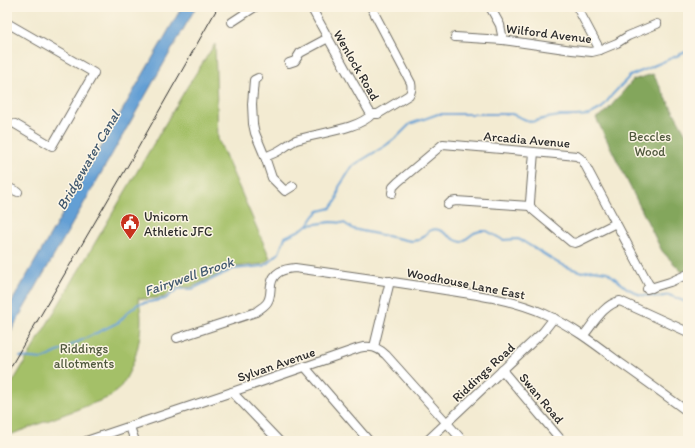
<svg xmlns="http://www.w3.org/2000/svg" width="695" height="448" viewBox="0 0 695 448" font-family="Itim,sans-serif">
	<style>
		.green { fill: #a4c067; stroke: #687649 }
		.forest { fill: #83a65c; stroke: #576844 }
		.water { fill: #639fd4; stroke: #476580 }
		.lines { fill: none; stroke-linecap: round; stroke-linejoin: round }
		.stream { stroke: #639fd4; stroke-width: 2 }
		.minor-casing { stroke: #716e65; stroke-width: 10 }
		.minor { stroke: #fff; stroke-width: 8 }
		.tram { stroke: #2b2b2b; stroke-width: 1 }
		.labels { text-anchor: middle; stroke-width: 3; stroke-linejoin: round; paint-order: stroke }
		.street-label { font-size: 13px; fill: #2b2b2b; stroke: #fcf5e5 }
		.park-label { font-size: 13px; fill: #4f583d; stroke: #fcf5e5 }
		.poi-label { font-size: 13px; fill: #2b2b2b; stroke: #fcf5e5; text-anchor: start }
		.water-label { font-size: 14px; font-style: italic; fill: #41596f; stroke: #fcf5e5 }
	</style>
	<rect width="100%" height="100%" fill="#fcf5e5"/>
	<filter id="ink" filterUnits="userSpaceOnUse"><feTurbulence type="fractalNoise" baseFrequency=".025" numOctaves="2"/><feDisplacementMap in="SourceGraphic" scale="8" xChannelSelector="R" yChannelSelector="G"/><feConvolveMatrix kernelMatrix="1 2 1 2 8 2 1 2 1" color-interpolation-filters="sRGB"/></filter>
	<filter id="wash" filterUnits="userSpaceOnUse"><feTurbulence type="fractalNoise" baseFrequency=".012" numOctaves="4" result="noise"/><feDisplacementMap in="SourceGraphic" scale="16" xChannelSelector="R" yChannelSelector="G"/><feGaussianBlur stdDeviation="0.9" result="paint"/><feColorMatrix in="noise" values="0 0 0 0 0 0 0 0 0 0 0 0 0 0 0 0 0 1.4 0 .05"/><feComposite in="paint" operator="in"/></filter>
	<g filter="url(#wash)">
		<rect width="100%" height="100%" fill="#f3ebd2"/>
		<path class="green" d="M215,44l3,95 52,119 -7,6 -30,3 -42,20h-14l-13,10 -18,2 -8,-1c8,26 -1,66 -17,88 -3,4 -7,7 -11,11l-103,39v-44l180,-305z"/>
		<polygon class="forest" points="653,74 688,138 688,269 682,272 662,251 596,118 606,112 633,80"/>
		<polygon class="water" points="182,7 196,7 7,338 7,310"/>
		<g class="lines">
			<g class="stream">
				<polyline points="308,225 314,216 319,211 331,208 337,200 339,187 352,167 357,163 385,146 398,136 410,124 438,114 512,114 531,122 547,118 560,116 576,116 589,115 602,108 612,95 630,76 688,51"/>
				<polyline points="7,356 10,356"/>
				<path d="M20,357l23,2 76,-37 9,-10 10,-8 27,-5 13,-10h14l41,-20 31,-3 15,-13 6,-16 13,-6 10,-6 23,-3 13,1 9,6 9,2 49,10 8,-1c3,-2 7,-6 10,-9 13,-7 20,10 33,11l12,-9 6,-2h7l16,9 15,-1 6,3 34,21 12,5 12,4 11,-2 14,2 20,16 13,7 19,2 10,-2 19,8"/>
			</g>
		</g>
	</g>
	<g filter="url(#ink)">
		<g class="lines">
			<defs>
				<g id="minor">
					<polyline points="311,7 328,38 369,111 372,114"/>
					<path d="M371,7l40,76c1,4 1,8 -2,12l-31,19h-6"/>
					<polyline points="490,7 500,25 503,40"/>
					<polyline points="577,7 600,50"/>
					<polyline points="232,22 255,7"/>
					<polyline points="7,23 94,73 52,146 15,124"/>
					<polyline points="455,37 503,40 572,50 592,52 600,50 617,43 628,36 657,24"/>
					<polyline points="289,63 295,61 300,53 328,38"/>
					<polyline points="258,78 254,80 252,104 253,124 255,133 265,157 272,178 285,191 293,186"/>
					<polyline points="534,152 530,202 530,206 533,210 571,242 575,243 578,242 616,223"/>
					<path d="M265,157c5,-2 10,-4 15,-7 5,-3 10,-7 16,-10 20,-7 62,-10 76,-26"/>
					<polyline points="7,187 18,192"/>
					<polyline points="392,193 393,187 398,182 443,144 534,152 577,156 581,159 583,161 648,283 652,288"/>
					<polyline points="448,205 451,202 456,201 530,206"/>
					<polyline points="647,289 670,282 688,274"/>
					<path d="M584,335c9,-11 20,-31 36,-34l68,31"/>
					<path d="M177,338l79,-26c4,-4 10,-6 12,-11 3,-5 2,-11 3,-16 2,-13 12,-16 24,-17 50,7 100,14 150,22 34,5 69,10 100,24 28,13 50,30 74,48 23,16 46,33 69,50"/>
					<polyline points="374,347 390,281"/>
					<polyline points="305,367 369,441"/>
					<polyline points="502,370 562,441"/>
					<polyline points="232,392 279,441"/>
					<polyline points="130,427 135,441"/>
					<path d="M86,441l146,-49 127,-44c11,-3 19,-1 27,7l77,86"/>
					<polyline points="427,441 543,332 554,318"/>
				</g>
			</defs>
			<use href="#minor" class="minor-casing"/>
			<use href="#minor" class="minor"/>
			<polyline class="tram" points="7,373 134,155 218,7"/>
		</g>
	</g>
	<defs>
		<symbol id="civic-pin" viewBox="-11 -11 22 30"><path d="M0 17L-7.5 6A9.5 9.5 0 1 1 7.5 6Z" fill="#c8321e" stroke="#fcf5e5"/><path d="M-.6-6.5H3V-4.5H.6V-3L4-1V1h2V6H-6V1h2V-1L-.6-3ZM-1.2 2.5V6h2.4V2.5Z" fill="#fff"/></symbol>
	</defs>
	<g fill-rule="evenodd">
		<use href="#civic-pin" x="119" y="212" width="22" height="30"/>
	</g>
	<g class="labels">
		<g class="street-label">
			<text transform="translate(549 33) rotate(7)" y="5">Wilford Avenue</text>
			<text transform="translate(357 65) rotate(60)" y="5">Wenlock Road</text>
			<text transform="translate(527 139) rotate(5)" y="5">Arcadia Avenue</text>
			<text transform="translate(466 283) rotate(11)" y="5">Woodhouse Lane East</text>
			<text transform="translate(276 364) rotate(-19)" y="5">Sylvan Avenue</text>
			<text transform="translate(483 372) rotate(-43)" y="5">Riddings Road</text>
			<text transform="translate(542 398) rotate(50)" y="5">Swan Road</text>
		</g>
		<g class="park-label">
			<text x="650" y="141">Beccles<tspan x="650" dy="15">Wood</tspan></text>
			<text x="84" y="353">Riddings<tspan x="84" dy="15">allotments</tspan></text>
		</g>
		<g class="poi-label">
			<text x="144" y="221">Unicorn<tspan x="144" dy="15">Athletic JFC</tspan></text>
		</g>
		<g class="water-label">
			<text transform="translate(88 160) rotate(-60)" y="5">Bridgewater Canal</text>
			<text transform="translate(189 276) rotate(-19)" y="5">Fairywell Brook</text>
		</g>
	</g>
	<rect width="695" height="448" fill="none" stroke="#fcf5e5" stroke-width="24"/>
</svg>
